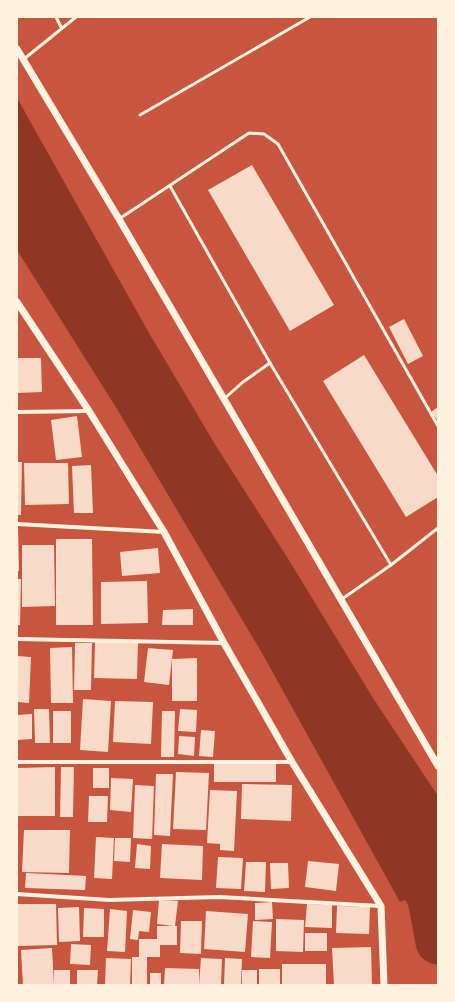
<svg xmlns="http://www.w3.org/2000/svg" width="455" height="1002" viewBox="0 0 455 1002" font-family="'Nunito Sans',sans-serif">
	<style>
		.water { fill: #8f3625 }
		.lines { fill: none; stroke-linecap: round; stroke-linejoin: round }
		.river { stroke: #8f3625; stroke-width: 45 }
		.building { fill: #f7dbc8 }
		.service { stroke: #fff3e0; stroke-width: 3 }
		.minor { stroke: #fff3e0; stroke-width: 4 }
		.tertiary { stroke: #fff3e0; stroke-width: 7 }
	</style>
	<rect width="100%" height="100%" fill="#c8553d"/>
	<polygon class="water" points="17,98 149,333 216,446 287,557 373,698 438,796 438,888 400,902 262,653 117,409 17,250"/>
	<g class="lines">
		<polyline class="river" points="398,837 410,857 430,899 438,942"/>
	</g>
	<g class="building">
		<polygon points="252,165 334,305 290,331 208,190"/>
		<polygon points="404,319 423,356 408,364 389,327"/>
		<polygon points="364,355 438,476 438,497 406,517 323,381"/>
		<polygon points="17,358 41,358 42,392 17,393"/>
		<polygon points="438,407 438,421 431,412"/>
		<polygon points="77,416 82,457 56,460 51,420"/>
		<polygon points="17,462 22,462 21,515 17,515"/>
		<polygon points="24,463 68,463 69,504 25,505"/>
		<polygon points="91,465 93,513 74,513 72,466"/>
		<polygon points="17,525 18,525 19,571 17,571"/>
		<polygon points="56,539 92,539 93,625 56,625"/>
		<polygon points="22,545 54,545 55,606 22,607"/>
		<polygon points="158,548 160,573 122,576 120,552"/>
		<polygon points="17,579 21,579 20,625 17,625"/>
		<polygon points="147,581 148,623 101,624 101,582"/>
		<polygon points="193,609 193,625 162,625 163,610"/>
		<polygon points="95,641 138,643 137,679 94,678"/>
		<polygon points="75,643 92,643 91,690 74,690"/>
		<polygon points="72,647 73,703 51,703 50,648"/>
		<polygon points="148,648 173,650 169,685 144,682"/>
		<polygon points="17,656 31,657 29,703 17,702"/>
		<polygon points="197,658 197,701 172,701 172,659"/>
		<polygon points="83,699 111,701 108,752 80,750"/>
		<polygon points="115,701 153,702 151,744 113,742"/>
		<polygon points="34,709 49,709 50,743 35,743"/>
		<polygon points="180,709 197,710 196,732 178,731"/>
		<rect x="53" y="711" width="18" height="32"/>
		<polygon points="162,711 175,711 174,757 161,757"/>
		<polygon points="32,714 32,739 17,740 17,715"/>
		<polygon points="201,730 215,731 213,757 199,756"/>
		<polygon points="179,736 195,737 194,756 178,754"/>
		<rect x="214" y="764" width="62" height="18"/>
		<polygon points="55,767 55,816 17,816 17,768"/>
		<polygon points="61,767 74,767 73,817 60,817"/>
		<rect x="93" y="768" width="16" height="20"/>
		<polygon points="176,772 209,773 206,830 173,829"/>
		<polygon points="156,774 173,774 170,836 154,835"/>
		<polygon points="111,778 133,779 131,812 110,810"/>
		<polygon points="242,784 292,785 291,821 241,819"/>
		<polygon points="135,785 154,786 152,839 133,838"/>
		<polygon points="210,790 237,791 234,851 220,850 220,844 207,843"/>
		<polygon points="89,796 108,796 107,822 88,822"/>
		<polygon points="24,830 70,830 69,873 22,872"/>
		<polygon points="96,837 114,838 112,879 94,878"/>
		<polygon points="115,838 131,838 130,862 114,861"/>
		<polygon points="137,844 151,846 150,869 135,868"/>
		<polygon points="162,844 203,846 202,880 160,878"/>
		<polygon points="218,857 243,858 241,889 216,888"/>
		<polygon points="308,861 339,864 336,891 305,887"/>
		<polygon points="246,862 266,862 265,892 244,891"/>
		<polygon points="270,863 288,863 289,888 271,889"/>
		<polygon points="26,873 86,876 85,890 25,888"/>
		<polygon points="159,900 178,901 175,926 177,926 177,945 160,945 160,957 147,957 147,985 132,985 132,957 139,957 139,939 157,939 157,926 173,926 157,924"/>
		<polygon points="272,902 273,919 255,920 255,903"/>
		<polygon points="17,904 56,904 57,945 17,946"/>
		<polygon points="307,904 332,905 332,928 305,927"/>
		<polygon points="337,906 370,907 369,934 336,933"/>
		<polygon points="79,907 80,941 59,942 58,908"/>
		<polygon points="84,908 104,909 104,937 83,937"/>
		<polygon points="110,909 127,911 125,952 107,951"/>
		<polygon points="133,910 151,912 149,932 139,931 138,940 130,939"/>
		<polygon points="206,911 248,914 245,952 204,949"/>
		<polygon points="276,919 304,920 303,952 276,951"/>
		<polygon points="181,921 202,921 201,954 180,953"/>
		<polygon points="253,921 272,922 270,958 251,957"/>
		<rect x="305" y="933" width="22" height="18"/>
		<polygon points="71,944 91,945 90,965 70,964"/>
		<polygon points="371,947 372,985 334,985 332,948"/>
		<polygon points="52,948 54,985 23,985 21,950"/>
		<polygon points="106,958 131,959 130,985 105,985"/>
		<polygon points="201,958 222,959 221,985 199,985"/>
		<polygon points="225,958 242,959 241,985 224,985"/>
		<rect x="282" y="964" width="44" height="21"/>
		<polygon points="165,968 199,969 199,985 164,985"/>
		<rect x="259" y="969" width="21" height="16"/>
		<rect x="54" y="970" width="16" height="15"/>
		<polygon points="77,970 98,970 97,985 77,984"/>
		<rect x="242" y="970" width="15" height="15"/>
		<rect x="150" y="973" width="11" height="12"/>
	</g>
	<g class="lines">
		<g class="service">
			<polyline points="56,17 61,27"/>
			<polyline points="24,59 76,17"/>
			<polyline points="140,115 310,17"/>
			<polyline points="170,186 270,363"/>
			<polyline points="119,219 249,133 264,134 278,144 438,426"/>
			<polyline points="225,398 243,382 270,363 391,565"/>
			<polyline points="342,599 391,565 438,528"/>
		</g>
		<g class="minor">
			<polyline points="17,412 89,411"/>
			<polyline points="17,524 164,532"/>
			<polyline points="17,639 224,643"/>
			<polyline points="17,762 292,762"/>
			<polyline points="17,894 109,900 219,897 380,906"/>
		</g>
		<g class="tertiary">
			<polyline points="17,49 119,219 438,766"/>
			<polyline points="17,302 89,411 164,532 224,643 292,762 381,906 384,985"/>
		</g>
	</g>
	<rect width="455" height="1002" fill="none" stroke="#fff3e0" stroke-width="36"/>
</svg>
